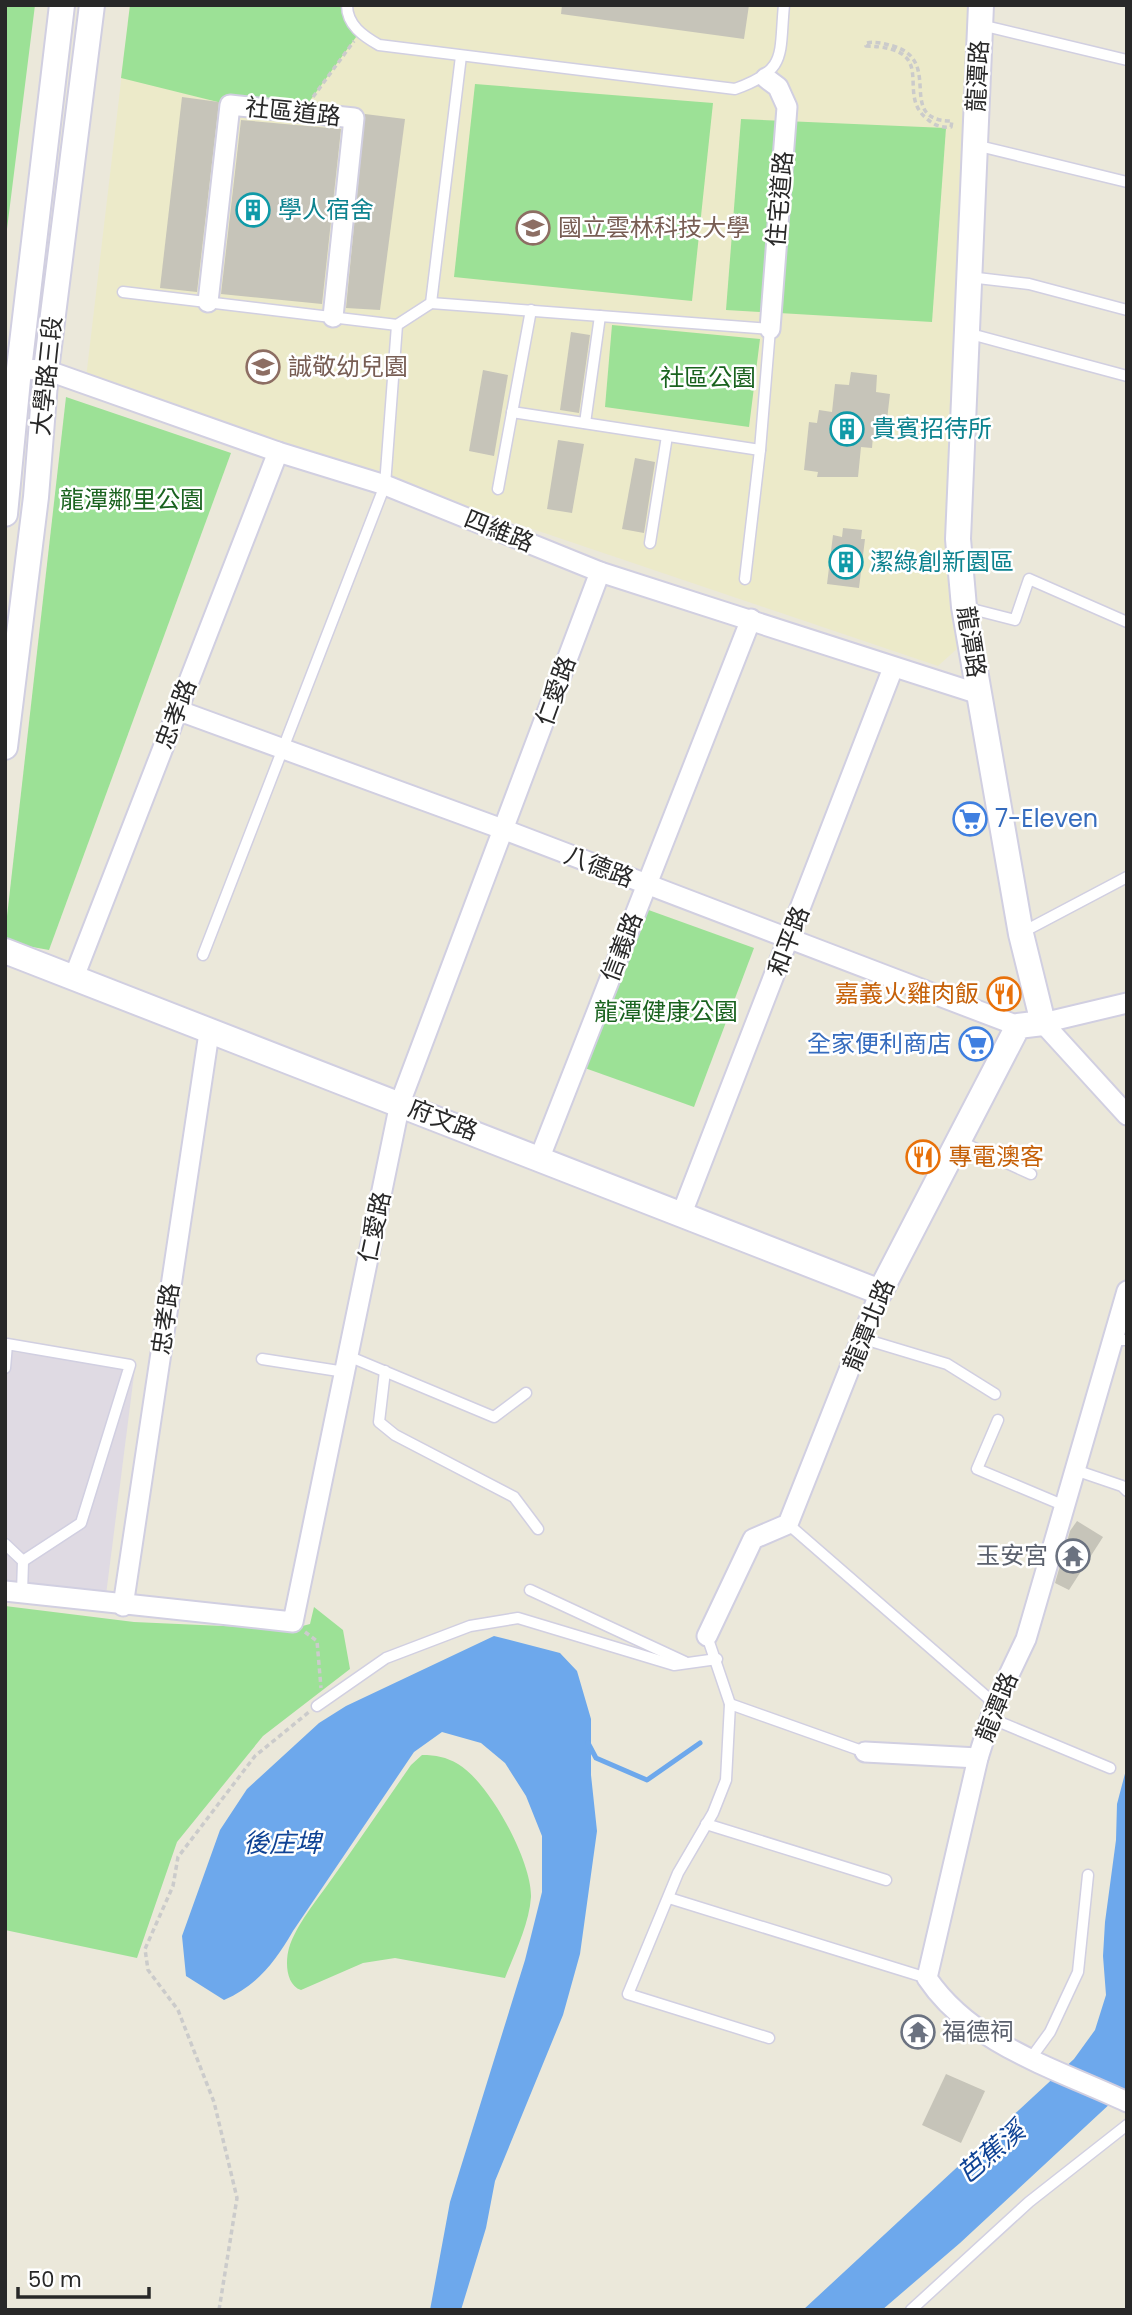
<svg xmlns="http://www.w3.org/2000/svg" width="1132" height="2315" viewBox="0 0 1132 2315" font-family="Poppins,'Noto Sans TC',sans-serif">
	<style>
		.industrial { fill: #dfdae3 }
		.education { fill: #eceac9 }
		.green { fill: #9ce196 }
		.water { fill: #6da8ec }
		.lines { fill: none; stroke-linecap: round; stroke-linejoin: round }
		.stream { stroke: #6da8ec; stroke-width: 5 }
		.building { fill: #c6c4b9 }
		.service-casing { stroke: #d1cfe1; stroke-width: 13 }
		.minor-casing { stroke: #d1cfe1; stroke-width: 23 }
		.tertiary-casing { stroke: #d1cfe1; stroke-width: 28 }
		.path { stroke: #cbcbcb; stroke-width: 3.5; stroke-dasharray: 5 3.5; stroke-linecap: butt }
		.service { stroke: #fff; stroke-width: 10 }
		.minor { stroke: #fff; stroke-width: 19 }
		.tertiary { stroke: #fff; stroke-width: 24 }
		.labels { text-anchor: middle; stroke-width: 5; stroke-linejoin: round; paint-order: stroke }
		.street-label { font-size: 24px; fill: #282828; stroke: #fff }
		.culture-label { font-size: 24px; fill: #0d838f; stroke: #fff; text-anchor: start }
		.education-label { font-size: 24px; fill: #785e54; stroke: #fff; text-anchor: start }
		.park-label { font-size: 24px; fill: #1a631f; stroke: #fff }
		.shop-label { font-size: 24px; fill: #366cbe; stroke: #fff; text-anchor: start }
		.food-label { font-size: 24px; fill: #c56008; stroke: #fff; text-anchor: end }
		.worship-label { font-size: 24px; fill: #5b616d; stroke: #fff; text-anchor: end }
		.water-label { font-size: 26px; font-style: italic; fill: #0f4395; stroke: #fff }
	</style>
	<rect width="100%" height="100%" fill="#ebe8da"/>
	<polygon class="industrial" points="5,1351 135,1367 106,1595 5,1583"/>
	<polygon class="education" points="130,5 969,5 959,647 938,666 86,378"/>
	<g class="green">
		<polygon points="5,5 35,5 5,245"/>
		<polygon points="130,5 347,5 359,33 301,113 230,105 121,78"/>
		<polygon points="475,84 713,103 692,301 454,277"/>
		<polygon points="741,119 946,128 932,322 726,310"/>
		<polygon points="612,325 760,339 749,427 605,407"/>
		<polygon points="66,397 231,453 49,950 5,942 5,934"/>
		<polygon points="643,908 754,948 694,1107 582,1067"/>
		<polygon points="5,1606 134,1622 291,1629 310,1624 314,1607 343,1630 350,1669 263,1736 177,1842 137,1958 5,1930"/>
		<path d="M422,1755c14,0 24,2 36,9 31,18 74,97 73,133 -2,28 -16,55 -26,81l-110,-20 -32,5 -62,27c-15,-5 -16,-28 -12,-42 7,-23 28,-48 42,-68 27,-38 53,-76 80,-115z"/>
	</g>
	<g class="water">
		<path d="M494,1636l66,17 17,18 14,48v56l6,56 -17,123 -17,61 -68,166 -9,47 -25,82h-31l20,-108 75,-242 17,-68v-56l-16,-40 -21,-33 -24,-20 -39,-11 -28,20 -121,179c-18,31 -36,55 -69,69l-38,-24 -4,-40 38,-106 27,-41 72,-66 27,-17z"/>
		<polygon points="1127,1766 1127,2088 960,2243 882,2310 803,2310 1074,2059 1095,2030 1106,1995 1103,1956 1105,1922 1116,1840 1117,1804"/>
	</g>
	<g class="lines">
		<polyline class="stream" points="588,1743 596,1758 647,1780 700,1743"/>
	</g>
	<g class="building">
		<polygon points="562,5 749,5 744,39 561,14"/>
		<polygon points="182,97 219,102 197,292 160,288"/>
		<polygon points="365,114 405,119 380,310 346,308"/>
		<polygon points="241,120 341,129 322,304 221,294"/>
		<polygon points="571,332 590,335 579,413 560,410"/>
		<polygon points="483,370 508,375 494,456 469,451"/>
		<polygon points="851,372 877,375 876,392 890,394 885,437 873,436 872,448 861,447 858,477 817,477 818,472 804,470 809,422 817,423 819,410 832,412 835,384 849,385"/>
		<polygon points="558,440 584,444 572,513 547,509"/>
		<polygon points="635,458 655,462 644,533 622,529"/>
		<polygon points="843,528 862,530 861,539 865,539 859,588 827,584 833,535 842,537"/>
		<polygon points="1077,1521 1103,1537 1069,1590 1055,1583 1070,1531"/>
		<polygon points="912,2015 934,2025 925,2049 902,2038"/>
		<polygon points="946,2074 985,2091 961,2143 922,2125"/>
	</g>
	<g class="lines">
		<defs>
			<g id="service">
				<path d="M347,5c0,20 16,31 32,40l356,44c53,-19 44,-33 49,-84"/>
				<polyline points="981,25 1127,60"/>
				<polyline points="975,145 1127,182"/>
				<polyline points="969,277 1029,284 1127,310"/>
				<polyline points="123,292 397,325"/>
				<polyline points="431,303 770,329 760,450 745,579"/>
				<polyline points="967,333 1127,376"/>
				<polyline points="512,412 760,450"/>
				<polyline points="585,423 600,316"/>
				<polyline points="498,489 531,310"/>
				<polyline points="650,543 667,436"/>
				<polyline points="964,607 1015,620 1029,579 1127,622"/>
				<polyline points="1021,933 1127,877"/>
				<polyline points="203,955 385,485 397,325 431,303 461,56"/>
				<polyline points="959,1141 1031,1174"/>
				<polyline points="864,1339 947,1364 995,1394"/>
				<polyline points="1112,1340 1127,1340"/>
				<polyline points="348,1356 494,1417 526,1393"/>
				<polyline points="262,1359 345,1372"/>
				<polyline points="5,1368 7,1344 130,1365 81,1523 23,1561"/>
				<polyline points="385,1371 379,1422 395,1435 514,1497 538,1529"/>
				<polyline points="998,1420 977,1469 1065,1506"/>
				<polyline points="1075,1470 1122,1486 1127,1491"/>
				<polyline points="788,1524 995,1704"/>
				<polyline points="5,1544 23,1561 22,1593"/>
				<polyline points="530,1590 685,1662"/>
				<polyline points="707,1636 730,1704 726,1780 713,1813 678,1873 628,1994 769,2038"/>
				<polyline points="730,1704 865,1752"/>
				<polyline points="317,1706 386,1658 470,1626 518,1618 674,1665 717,1659"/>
				<polyline points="990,1718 1110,1768"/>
				<polyline points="706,1824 886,1880"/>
				<polyline points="669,1898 927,1978"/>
				<polyline points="1031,2058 1050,2032 1078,1972 1088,1875"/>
				<polyline points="911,2310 1029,2202 1127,2125"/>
			</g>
			<g id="minor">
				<polyline points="766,78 778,87 787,107 770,329"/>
				<polyline points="208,302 230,105 354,118 333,317"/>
				<polyline points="19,369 46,370 278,452 385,485 600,572 979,694"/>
				<polyline points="177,710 505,830 1018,1026"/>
				<polyline points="74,977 278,452"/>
				<polyline points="1127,1003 1043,1023 1127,1115"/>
				<polyline points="540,1157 751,619"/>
				<polyline points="682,1213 893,668"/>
				<path d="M1127,1291l-101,348 -31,65 -17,54 -51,220c45,67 130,91 200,124"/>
				<polyline points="5,1591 293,1622 400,1103 600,572"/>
				<polyline points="123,1606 209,1033"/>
				<polyline points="707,1636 753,1539 788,1524 880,1292"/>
				<polyline points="865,1752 978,1758"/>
			</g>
			<g id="tertiary">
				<polyline points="5,514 19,369 62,5"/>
				<polyline points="5,747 36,497 46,370 92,5"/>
				<polyline points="5,951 880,1292 1018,1026 1043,1023 1021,934 964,607 958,539 981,5"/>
			</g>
		</defs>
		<use href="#service" class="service-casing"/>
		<use href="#minor" class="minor-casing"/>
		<use href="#tertiary" class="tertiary-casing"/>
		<g class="path">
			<path d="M867,43c9,-2 18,1 26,3 52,15 1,75 59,75l-1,6c-11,1 -17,-2 -25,-9 -31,-26 15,-70 -60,-72z"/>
			<polyline points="313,97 354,41"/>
			<polyline points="305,1632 317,1641 321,1688"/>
			<polyline points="219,2310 237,2198 214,2102 178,2010 148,1970 145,1949 173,1886 178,1857 255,1756 309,1712"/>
		</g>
		<use href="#service" class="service"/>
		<use href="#minor" class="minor"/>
		<use href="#tertiary" class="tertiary"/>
	</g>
	<defs>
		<symbol id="building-ring" viewBox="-11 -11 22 22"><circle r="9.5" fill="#fff" stroke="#0f9aa8" stroke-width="1.5"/><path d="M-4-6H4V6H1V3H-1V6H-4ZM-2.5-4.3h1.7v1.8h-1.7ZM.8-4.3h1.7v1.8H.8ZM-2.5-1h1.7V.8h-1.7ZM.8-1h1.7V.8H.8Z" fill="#0f9aa8"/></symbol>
		<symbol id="university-ring" viewBox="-11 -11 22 22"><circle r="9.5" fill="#fff" stroke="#8d6e63" stroke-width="1.5"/><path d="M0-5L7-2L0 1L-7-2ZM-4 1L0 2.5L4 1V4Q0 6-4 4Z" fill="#8d6e63"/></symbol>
		<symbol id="school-ring" viewBox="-11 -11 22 22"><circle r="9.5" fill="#fff" stroke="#8d6e63" stroke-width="1.5"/><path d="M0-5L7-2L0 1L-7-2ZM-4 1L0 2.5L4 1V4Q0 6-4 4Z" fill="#8d6e63"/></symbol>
		<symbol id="supermarket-ring" viewBox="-11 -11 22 22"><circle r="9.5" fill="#fff" stroke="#3f7fe0" stroke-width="1.5"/><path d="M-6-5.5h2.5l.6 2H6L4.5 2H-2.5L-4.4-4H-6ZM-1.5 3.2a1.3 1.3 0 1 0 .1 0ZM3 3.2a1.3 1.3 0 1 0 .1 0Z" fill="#3f7fe0"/></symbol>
		<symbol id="restaurant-ring" viewBox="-11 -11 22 22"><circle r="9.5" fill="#fff" stroke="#e8710a" stroke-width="1.5"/><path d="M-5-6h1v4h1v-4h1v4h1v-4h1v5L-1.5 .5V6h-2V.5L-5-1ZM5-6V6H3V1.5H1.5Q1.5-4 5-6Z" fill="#e8710a"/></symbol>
		<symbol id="temple-ring" viewBox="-11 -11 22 22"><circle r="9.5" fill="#fff" stroke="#6b7280" stroke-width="1.5"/><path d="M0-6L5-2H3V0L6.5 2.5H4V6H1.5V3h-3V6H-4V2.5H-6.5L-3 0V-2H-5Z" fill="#6b7280"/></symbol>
	</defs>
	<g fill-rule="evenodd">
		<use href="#building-ring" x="234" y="191" width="38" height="38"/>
		<use href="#university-ring" x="514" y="209" width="38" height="38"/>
		<use href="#school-ring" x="244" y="348" width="38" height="38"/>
		<use href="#building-ring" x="828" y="410" width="38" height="38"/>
		<use href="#building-ring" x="827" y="543" width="38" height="38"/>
		<use href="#supermarket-ring" x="951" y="800" width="38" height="38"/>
		<use href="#restaurant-ring" x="985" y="975" width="38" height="38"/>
		<use href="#supermarket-ring" x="957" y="1025" width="38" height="38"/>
		<use href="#restaurant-ring" x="904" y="1138" width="38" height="38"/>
		<use href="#temple-ring" x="1054" y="1537" width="38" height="38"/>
		<use href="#temple-ring" x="899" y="2013" width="38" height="38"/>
	</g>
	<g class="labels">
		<g class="street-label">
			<text transform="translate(978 76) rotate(-87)" y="8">龍潭路</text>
			<text transform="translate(293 112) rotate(6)" y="8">社區道路</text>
			<text transform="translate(780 199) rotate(-85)" y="8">住宅道路</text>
			<text transform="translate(47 376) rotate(-84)" y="8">大學路三段</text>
			<text transform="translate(499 531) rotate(22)" y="8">四維路</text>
			<text transform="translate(971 642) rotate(81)" y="8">龍潭路</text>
			<text transform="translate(556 691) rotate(-70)" y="8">仁愛路</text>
			<text transform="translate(176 714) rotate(-69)" y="8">忠孝路</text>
			<text transform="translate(599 867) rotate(21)" y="8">八德路</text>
			<text transform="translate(789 941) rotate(-69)" y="8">和平路</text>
			<text transform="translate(622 947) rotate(-69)" y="8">信義路</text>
			<text transform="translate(443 1120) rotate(21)" y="8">府文路</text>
			<text transform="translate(375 1227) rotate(-78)" y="8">仁愛路</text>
			<text transform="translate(166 1319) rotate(-82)" y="8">忠孝路</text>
			<text transform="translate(869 1325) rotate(-68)" y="8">龍潭北路</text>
			<text transform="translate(997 1707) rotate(-68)" y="8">龍潭路</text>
		</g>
		<g class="culture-label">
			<text x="278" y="218">學人宿舍</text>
			<text x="872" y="437">貴賓招待所</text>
			<text x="870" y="570">潔綠創新園區</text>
		</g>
		<g class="education-label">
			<text x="558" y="236">國立雲林科技大學</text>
			<text x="288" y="375">誠敬幼兒園</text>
		</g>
		<g class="park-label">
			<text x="708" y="386">社區公園</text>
			<text x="132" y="508">龍潭鄰里公園</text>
			<text x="666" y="1020">龍潭健康公園</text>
		</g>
		<g class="shop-label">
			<text x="995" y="827">7-Eleven</text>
			<text x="951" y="1052" text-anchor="end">全家便利商店</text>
		</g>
		<g class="food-label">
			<text x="979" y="1002">嘉義火雞肉飯</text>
			<text x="948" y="1165" text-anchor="start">專電澳客</text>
		</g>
		<g class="worship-label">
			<text x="1048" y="1564">玉安宮</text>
			<text x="942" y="2040" text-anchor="start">福德祠</text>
		</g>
		<g class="water-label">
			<text x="282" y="1852">後庄埤</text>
			<text transform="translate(991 2152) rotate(-40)" y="9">芭蕉溪</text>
		</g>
	</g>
	<rect width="1132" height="2315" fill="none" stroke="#282828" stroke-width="14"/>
	<path d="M18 2287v10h131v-10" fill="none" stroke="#282828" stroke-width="3.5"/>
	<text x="28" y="2287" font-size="21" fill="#282828" stroke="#ffffff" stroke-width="5" paint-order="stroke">50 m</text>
</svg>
